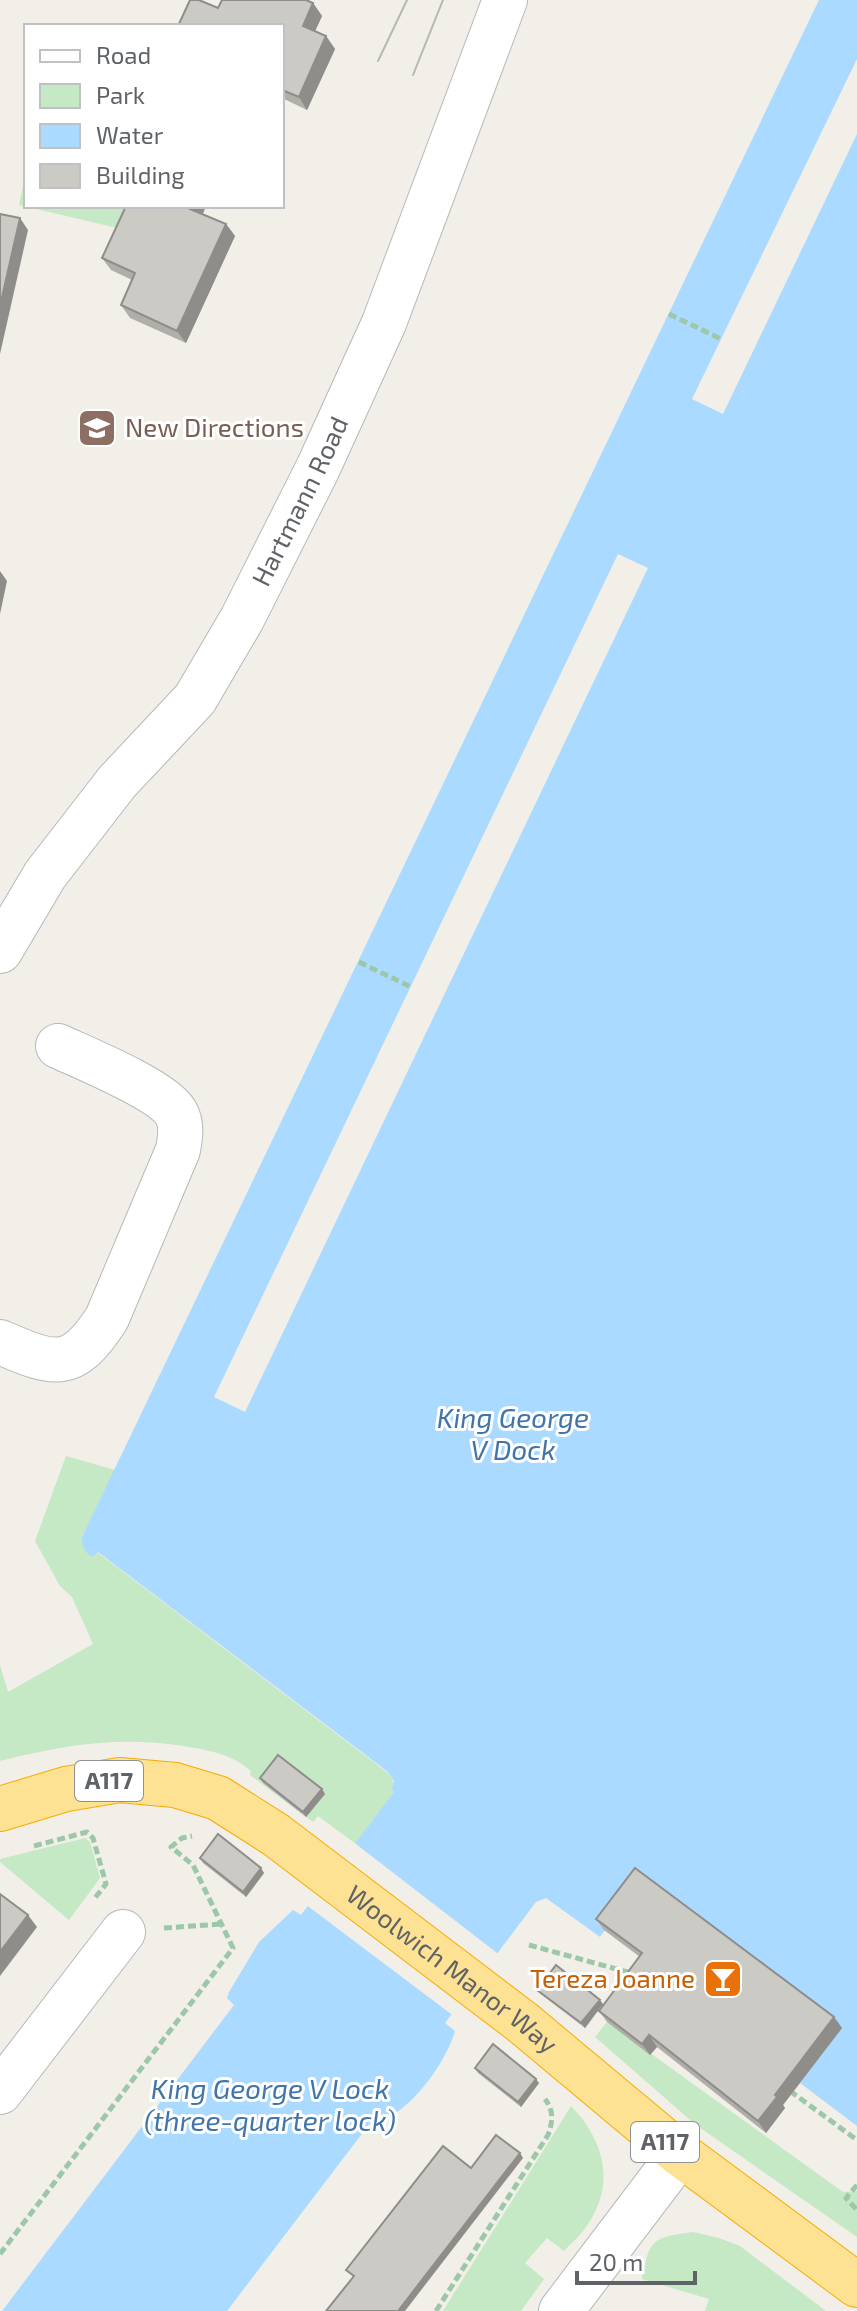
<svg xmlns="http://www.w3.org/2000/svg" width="857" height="2311" viewBox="0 0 857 2311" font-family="'Exo 2',sans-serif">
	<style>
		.green { fill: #c5e8c5 }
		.water { fill: #aadaff }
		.pier { fill: #f1efe8 }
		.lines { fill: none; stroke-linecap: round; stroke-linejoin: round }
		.minor-casing { stroke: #b5b8bc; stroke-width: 46 }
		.highway-casing { stroke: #f9ab00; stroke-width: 46 }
		.path { stroke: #9cc7a9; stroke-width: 5; stroke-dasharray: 8 4; stroke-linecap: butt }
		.minor { stroke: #fff; stroke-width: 44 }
		.highway { stroke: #fde293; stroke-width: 44 }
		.tram { stroke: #b6b7b8; stroke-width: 2 }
		.wall { fill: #afaea9 }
		.shaded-wall { fill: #8f8d8a }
		.building { fill: #cccac5; stroke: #8f8d8a; stroke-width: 2 }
		.labels { text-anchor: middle; stroke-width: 6; stroke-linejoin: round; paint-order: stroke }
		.shield { fill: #fff; stroke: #8f9295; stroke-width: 2 }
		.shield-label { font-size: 24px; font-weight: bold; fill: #5f6368 }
		.education-label { font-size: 26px; fill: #785e54; stroke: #fff; text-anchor: start }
		.street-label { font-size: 26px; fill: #5f6368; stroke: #fff }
		.food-label { font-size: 26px; fill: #c56008; stroke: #fff; text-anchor: end }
		.water-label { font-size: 28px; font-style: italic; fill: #4174aa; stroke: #fff }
	</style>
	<rect width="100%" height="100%" fill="#f1efe8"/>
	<g class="green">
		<polygon points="26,173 26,206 128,206 122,229 19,205"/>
		<path d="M66,1456l49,14 -33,67 15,15 295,224 3,15 -39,53 -38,-28 -5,6 -63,-47 1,-4c-19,-17 -43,-21 -68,-25 -65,-10 -119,-1 -183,15v-96l8,27 85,-48 -21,-47 -12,-11 -25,-45z"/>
		<polygon points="85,1838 90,1842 100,1878 69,1920 0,1862 0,1859"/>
		<polygon points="607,2022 843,2192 857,2191 857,2237 696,2125 595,2037"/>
		<path d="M571,2106c34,35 45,79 15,121 -6,9 -15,16 -22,24l-17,-13 -22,25 19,16 -23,32h-78z"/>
		<path d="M693,2232l26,6 21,8 86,65h-121l4,-12 -67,-20c8,-41 10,-41 51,-47z"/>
	</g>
	<path class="water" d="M819,0h38v2126l-57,-43 2,-4 -197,-149 -5,7 -54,-39 -10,4 -91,121 10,8c-8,29 -40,74 -68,87l-10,-4 -150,197h-225l232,-306 -7,-7 2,-6 30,-50 34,-32 8,5 93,-123 -2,-3 2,-8 -6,-9 -290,-220 -5,5c-9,-5 -11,-10 -11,-20z"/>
	<g class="pier">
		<polygon points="857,59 857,134 723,414 692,399"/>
		<polygon points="618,554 648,568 245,1412 214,1397"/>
		<polygon points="352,1841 501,1956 455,2017 305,1904"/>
	</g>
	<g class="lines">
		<defs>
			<g id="minor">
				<path id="s1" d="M0,951l45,-76 72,-93 78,-83 47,-80 76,-151 66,-145 121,-323"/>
				<path d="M0,1342c54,23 72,31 107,-24l71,-168c2,-12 5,-25 -2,-37 -13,-23 -92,-55 -118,-67"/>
				<polyline points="0,2092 123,1932"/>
				<polyline points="561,2311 680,2154"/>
			</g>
			<g id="highway">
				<path id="s2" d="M0,1809l66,-20 54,-9 55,5 43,13 58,37 246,187 158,132 177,131"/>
			</g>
		</defs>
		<use href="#minor" class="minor-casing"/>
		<use href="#highway" class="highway-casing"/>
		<g class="path">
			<polyline points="669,314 721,339"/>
			<polyline points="359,962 411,987"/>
			<polyline points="34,1846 87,1832 93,1838 106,1884 94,1899"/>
			<polyline points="164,1928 221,1924"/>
			<polyline points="529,1945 631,1973"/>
			<polyline points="790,2091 857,2140"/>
			<polyline points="857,2185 846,2198 857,2210"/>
			<polyline points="0,2254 233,1948 193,1865 171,1847 182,1838 192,1836"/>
			<path d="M436,2311l112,-176c5,-14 6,-24 -3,-36"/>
		</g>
		<use href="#minor" class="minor"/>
		<use href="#highway" class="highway"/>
		<g class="tram">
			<polyline points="378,61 407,0"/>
			<polyline points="413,75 443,0"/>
		</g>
	</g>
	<g class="wall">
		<polygon points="313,3 322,16 315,31 326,36 335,49 307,110 282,98 282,26 218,8"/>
		<polygon points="126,206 206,206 203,214 226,224 235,236 186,343 130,318 121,305 132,280 111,270 102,258"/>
		<polygon points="260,1778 322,1789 325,1794 306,1817 263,1783"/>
		<polygon points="200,1858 264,1873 246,1897 203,1863"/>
		<polygon points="596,1919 834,2017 842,2028 783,2105 785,2108 766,2133 657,2047 650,2055 607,2022 599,2011 640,1957 604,1930"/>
		<polygon points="537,1990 603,2004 585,2028 541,1994"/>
		<polygon points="475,2068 539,2083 521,2107 478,2073"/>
	</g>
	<g class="shaded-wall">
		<polygon points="313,3 322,16 312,38 303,26"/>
		<polygon points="326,36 335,49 307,110 299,97"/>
		<polygon points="192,206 206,206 199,222 190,209"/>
		<polygon points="20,218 28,230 0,354 0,306"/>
		<polygon points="226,224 235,236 186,343 177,331"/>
		<polygon points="0,571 7,581 0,614"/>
		<polygon points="322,1789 325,1794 306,1817 303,1812"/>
		<polygon points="261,1868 264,1873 246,1897 243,1892"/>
		<polygon points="28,1915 37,1927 0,1976 0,1952"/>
		<polygon points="600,2000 603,2004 585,2028 581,2023"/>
		<polygon points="834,2017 842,2028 783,2105 785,2108 766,2133 758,2121 775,2095"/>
		<polygon points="649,2035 657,2047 650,2055 642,2044"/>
		<polygon points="536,2079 539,2083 521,2107 518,2102"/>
		<polygon points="520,2153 523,2158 405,2311 398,2311"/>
	</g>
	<g class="building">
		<polygon points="190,0 199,0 218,8 222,0 306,0 313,3 303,26 326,36 299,97 282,90 282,26 178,26"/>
		<polygon points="126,206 192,206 190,209 226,224 177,331 121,305 135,273 102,258"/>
		<polygon points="0,214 20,218 0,306"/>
		<polygon points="278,1755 322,1789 303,1812 260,1778"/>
		<polygon points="218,1834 261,1868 243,1892 200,1858"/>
		<polygon points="635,1868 834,2017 775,2095 777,2097 758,2121 649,2035 642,2044 599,2011 642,1953 596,1919"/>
		<polygon points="0,1894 28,1915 0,1952"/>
		<polygon points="556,1965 600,2000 581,2023 537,1990"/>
		<polygon points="493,2044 536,2079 518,2102 475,2068"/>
		<polygon points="496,2135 520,2153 398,2311 326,2311 354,2276 346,2270 443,2146 471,2168"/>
	</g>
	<defs>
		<symbol id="school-square" viewBox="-11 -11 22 22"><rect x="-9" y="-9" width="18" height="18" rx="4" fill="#8d6e63" stroke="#fff"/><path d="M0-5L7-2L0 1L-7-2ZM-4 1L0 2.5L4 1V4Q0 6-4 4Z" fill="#fff"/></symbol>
		<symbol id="bar-square" viewBox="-11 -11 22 22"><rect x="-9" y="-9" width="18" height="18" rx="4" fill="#e8710a" stroke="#fff"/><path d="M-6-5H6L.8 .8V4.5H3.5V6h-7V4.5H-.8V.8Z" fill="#fff"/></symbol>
	</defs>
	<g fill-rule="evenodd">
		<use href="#school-square" x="75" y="406" width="44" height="44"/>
		<use href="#bar-square" x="701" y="1957" width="44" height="44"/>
	</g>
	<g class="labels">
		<g class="shield">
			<rect x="75" y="1761" width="68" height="40" rx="6"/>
			<rect x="631" y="2122" width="68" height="40" rx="6"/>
		</g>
		<g class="shield-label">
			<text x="109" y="1789">A117</text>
			<text x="665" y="2150">A117</text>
		</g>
		<g class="education-label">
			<text x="125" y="437">New Directions</text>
		</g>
		<g class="street-label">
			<text dy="9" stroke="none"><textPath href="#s1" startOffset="544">Hartmann Road</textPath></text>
			<text dy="9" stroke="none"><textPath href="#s2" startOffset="514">Woolwich Manor Way</textPath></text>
		</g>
		<g class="food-label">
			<text x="695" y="1988">Tereza Joanne</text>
		</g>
		<g class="water-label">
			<text x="513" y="1428">King George<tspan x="513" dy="32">V Dock</tspan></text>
			<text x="270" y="2099">King George V Lock<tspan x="270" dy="32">(three-quarter lock)</tspan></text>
		</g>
	</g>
	<rect x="24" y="24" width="260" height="184" fill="#ffffff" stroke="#bfc1c3" stroke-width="2"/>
	<rect x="40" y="50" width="40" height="12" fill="#ffffff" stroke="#bfc1c3" stroke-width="2"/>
	<text x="96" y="64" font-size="24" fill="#5f6368">Road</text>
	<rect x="40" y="84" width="40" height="24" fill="#c5e8c5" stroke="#bfc1c3" stroke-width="2"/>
	<text x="96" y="104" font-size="24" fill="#5f6368">Park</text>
	<rect x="40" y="124" width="40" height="24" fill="#aadaff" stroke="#bfc1c3" stroke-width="2"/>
	<text x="96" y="144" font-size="24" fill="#5f6368">Water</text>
	<rect x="40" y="164" width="40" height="24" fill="#cccac5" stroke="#bfc1c3" stroke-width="2"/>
	<text x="96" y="184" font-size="24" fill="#5f6368">Building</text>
	<path d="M577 2271v12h118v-12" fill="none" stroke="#5f6368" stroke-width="4"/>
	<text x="589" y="2271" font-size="24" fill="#5f6368" stroke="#ffffff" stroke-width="6" paint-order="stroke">20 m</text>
</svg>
